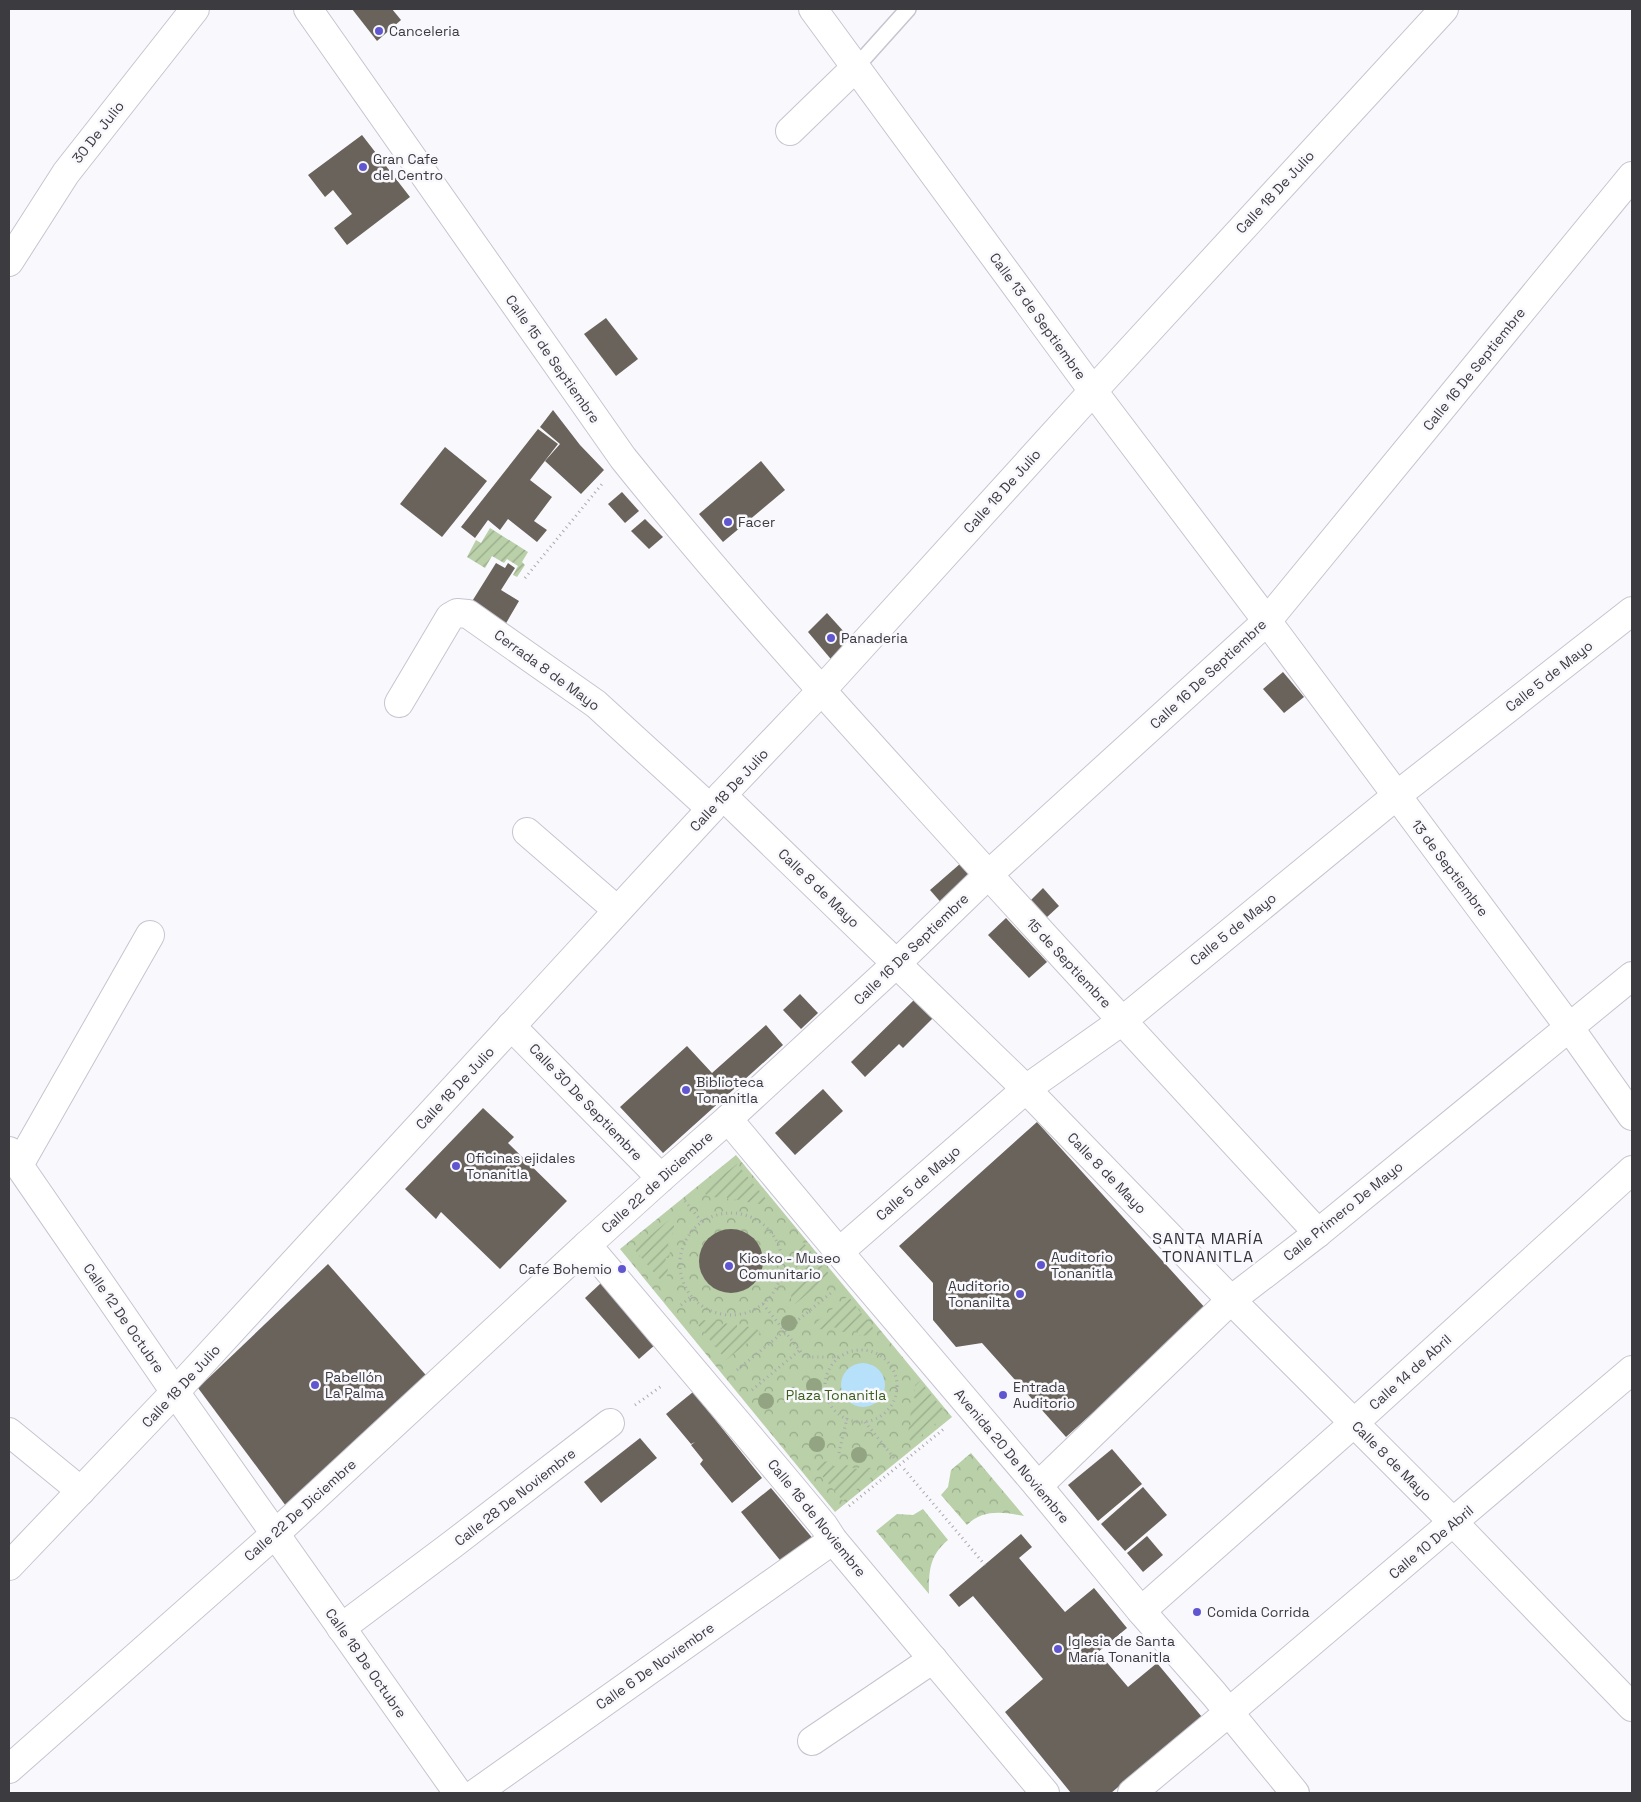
<svg xmlns="http://www.w3.org/2000/svg" width="1641" height="1802" viewBox="0 0 1641 1802" font-family="'Space Grotesk',sans-serif">
	<style>
		.park { fill: url(#park-crowns) }
		.garden { fill: url(#garden-furrows) }
		.water { fill: #b7e0fb }
		.building { fill: #6a635b }
		.lines { fill: none; stroke-linecap: round; stroke-linejoin: round }
		.lane-casing { stroke: #c6c5d0; stroke-width: 18 }
		.street-casing { stroke: #c6c5d0; stroke-width: 30 }
		.secondary-casing { stroke: #c6c5d0; stroke-width: 30 }
		.path { stroke: #a9a9ad; stroke-width: 3; stroke-dasharray: 1 4; stroke-linecap: butt }
		.lane { stroke: #fff; stroke-width: 15 }
		.street { stroke: #fff; stroke-width: 28 }
		.secondary { stroke: #fff; stroke-width: 28 }
		.tree { fill: #92a482 }
		.poi-dot { fill: #6057d0; stroke: #f9f9fd; stroke-width: 2 }
		.labels { text-anchor: middle; stroke-width: 5; stroke-linejoin: round; paint-order: stroke }
		.poi-label { font-size: 14px; fill: #3c3c40; stroke: #f9f9fd; text-anchor: start }
		.street-label { font-size: 14px; fill: #3c3c40; stroke: #f9f9fd }
		.park-label { font-size: 14px; fill: #3d5e1d; stroke: #f9f9fd }
		.quarter-label { font-size: 16px; letter-spacing: 1px; fill: #34343c; stroke: #f9f9fd }
	</style>
	<defs>
		<pattern id="park-crowns" width="20" height="18" patternUnits="userSpaceOnUse" patternTransform="scale(1.25)"><rect width="20" height="18" fill="#b9d0a9"/><path d="M2 6a3 3 0 1 1 6 0M12 15a3 3 0 1 1 6 0" fill="none" stroke="#98aa8b"/></pattern>
		<pattern id="garden-furrows" width="10" height="10" patternUnits="userSpaceOnUse" patternTransform="scale(1.25)"><rect width="10" height="10" fill="#b9d0a9"/><path d="M-1 1l2-2M0 10L10 0M9 11l2-2" fill="none" stroke="#98aa8b"/></pattern>
	</defs>
	<rect width="100%" height="100%" fill="#f9f9fd"/>
	<g class="park">
		<polygon points="736,1155 952,1417 835,1512 620,1249"/>
		<path d="M971,1453l53,63c-21,-4 -41,-7 -57,9l-26,-30 7,-8 3,-17z"/>
		<path d="M923,1509l25,31c-19,16 -19,31 -19,54l-53,-63 21,-17 16,1z"/>
	</g>
	<g class="garden">
		<polygon points="490,528 528,552 522,562 525,565 517,577 513,575 518,566 507,559 504,563 492,556 485,568 467,557 476,540 481,543"/>
		<polygon points="737,1164 766,1199 760,1204 747,1202 747,1199 741,1198 740,1200 727,1199 727,1195 721,1195 720,1198 707,1196 703,1191"/>
		<polygon points="669,1220 674,1226 672,1238 669,1238 668,1245 671,1245 669,1258 666,1258 665,1264 668,1265 667,1278 662,1282 634,1249"/>
		<polygon points="803,1242 830,1275 795,1304 791,1299 792,1285 795,1286 796,1279 794,1278 796,1265 798,1265 799,1259 797,1259 798,1246"/>
		<polygon points="848,1296 876,1332 871,1336 858,1335 858,1331 851,1331 851,1333 837,1331 837,1328 832,1327 831,1330 818,1329 814,1324"/>
		<polygon points="703,1320 716,1322 716,1325 723,1326 723,1323 737,1325 737,1328 742,1329 743,1326 756,1328 760,1333 726,1360 698,1325"/>
		<polygon points="920,1381 947,1414 912,1443 908,1437 909,1425 912,1425 913,1418 910,1418 912,1405 915,1405 916,1399 914,1398 915,1385"/>
		<polygon points="819,1461 832,1462 832,1466 839,1466 839,1464 852,1466 852,1468 858,1469 859,1467 872,1468 876,1473 843,1501 813,1465"/>
	</g>
	<circle class="water" cx="863" cy="1385" r="22"/>
	<g class="building">
		<polygon points="352,9 392,9 401,20 377,41"/>
		<polygon points="362,135 410,197 347,245 334,228 352,214 333,190 325,197 308,175"/>
		<polygon points="606,318 638,359 616,376 584,334"/>
		<polygon points="553,410 580,445 604,470 581,494 545,461 560,444 540,427"/>
		<polygon points="538,429 558,444 530,480 552,497 534,521 547,530 537,542 508,519 500,530 488,520 475,538 461,527"/>
		<polygon points="445,447 487,481 442,537 400,504"/>
		<polygon points="761,461 785,490 723,542 699,514"/>
		<polygon points="622,492 639,511 625,523 608,504"/>
		<polygon points="645,519 663,537 649,549 631,531"/>
		<polygon points="496,563 505,568 508,563 515,568 501,590 519,601 505,625 471,603"/>
		<polygon points="827,613 855,644 835,664 808,632"/>
		<polygon points="1283,672 1304,697 1284,713 1263,689"/>
		<polygon points="961,863 974,878 944,906 930,890"/>
		<polygon points="1043,888 1059,906 1046,918 1030,901"/>
		<polygon points="1006,918 1047,962 1029,978 988,935"/>
		<polygon points="800,994 818,1013 801,1029 783,1010"/>
		<polygon points="916,998 935,1016 903,1048 899,1044 865,1077 851,1062"/>
		<polygon points="766,1025 783,1045 663,1153 620,1107 687,1046 712,1073"/>
		<polygon points="823,1089 843,1111 795,1155 775,1133"/>
		<polygon points="483,1108 514,1137 508,1143 567,1201 500,1269 441,1212 436,1219 405,1189"/>
		<polygon points="1037,1122 1207,1310 1066,1437 982,1343 956,1347 933,1320 933,1283 899,1246"/>
		<circle cx="731" cy="1261" r="32"/>
		<polygon points="328,1264 432,1382 286,1506 198,1388"/>
		<polygon points="601,1283 656,1344 639,1359 585,1298"/>
		<polygon points="693,1392 762,1478 732,1503 700,1464 703,1460 691,1445 695,1442 691,1444 666,1414"/>
		<polygon points="640,1438 657,1458 601,1503 584,1482"/>
		<polygon points="1112,1449 1142,1484 1098,1521 1068,1485"/>
		<polygon points="1143,1487 1167,1515 1125,1551 1101,1524"/>
		<polygon points="771,1488 819,1546 788,1570 741,1512"/>
		<polygon points="1021,1534 1032,1547 1019,1558 1065,1612 1094,1588 1127,1628 1098,1652 1128,1687 1157,1663 1202,1717 1111,1793 1071,1793 1005,1712 1043,1679 973,1596 959,1607 949,1595"/>
		<polygon points="1147,1536 1163,1555 1143,1572 1127,1553"/>
	</g>
	<g class="lines">
		<defs>
			<polyline id="lane" points="856,67 908,9"/>
			<g id="street">
				<path d="M308,9l315,449c93,116 192,226 292,336 133,147 268,293 403,439"/>
				<polyline points="813,9 1093,391 1267,621 1569,1027 1632,1116"/>
				<polyline points="790,131 856,67"/>
				<polyline points="399,703 450,617 457,613 468,614 596,704 711,809"/>
				<polyline points="722,795 1026,1089 1231,1300 1454,1523 1632,1707"/>
				<polyline points="527,832 617,910"/>
				<polyline points="511,1026 661,1178"/>
				<polyline points="9,1151 175,1392 458,1793"/>
				<polyline points="19,1165 150,935"/>
				<polyline points="839,1252 1026,1089 1122,1021 1396,796 1632,611"/>
				<polyline points="9,1432 81,1491"/>
				<polyline points="1038,1486 1231,1300 1318,1233 1632,976"/>
				<polyline points="9,1566 175,1392 711,809 722,795 821,691 1093,391 1444,9"/>
				<polyline points="1141,1611 1354,1423 1632,1170"/>
				<polyline points="341,1628 453,1544 610,1423"/>
				<polyline points="1228,1713 1632,1370"/>
				<polyline points="812,1741 933,1659"/>
				<polyline points="9,1769 275,1534 587,1245"/>
				<polyline points="476,1793 833,1540"/>
			</g>
			<g id="secondary">
				<polyline points="9,262 66,173 195,9"/>
				<polyline points="728,1119 839,1252 1038,1486 1141,1611 1214,1694 1295,1793"/>
				<polyline points="1045,1793 833,1540 824,1526 779,1472 587,1245 661,1178 728,1119 897,963 988,875 1267,621 1632,176"/>
				<polyline points="1132,1793 1228,1713"/>
			</g>
		</defs>
		<use href="#lane" class="lane-casing"/>
		<use href="#street" class="street-casing"/>
		<use href="#secondary" class="secondary-casing"/>
		<g class="path">
			<polyline points="525,578 602,484"/>
			<polyline points="685,1201 702,1222"/>
			<circle cx="731" cy="1264" r="51"/>
			<polyline points="763,1304 805,1357 840,1357"/>
			<polyline points="681,1305 692,1296"/>
			<circle cx="861" cy="1386" r="36"/>
			<polyline points="737,1370 831,1293"/>
			<polyline points="752,1390 800,1350"/>
			<polyline points="635,1405 663,1385"/>
			<polyline points="865,1422 894,1458"/>
			<polyline points="839,1453 847,1418"/>
			<polyline points="904,1469 985,1565"/>
			<polyline points="849,1506 945,1428"/>
		</g>
		<use href="#lane" class="lane"/>
		<use href="#street" class="street"/>
		<use href="#secondary" class="secondary"/>
	</g>
	<g class="tree">
		<circle cx="789" cy="1323" r="8"/>
		<circle cx="814" cy="1386" r="8"/>
		<circle cx="766" cy="1401" r="8"/>
		<circle cx="817" cy="1444" r="8"/>
		<circle cx="859" cy="1455" r="8"/>
	</g>
	<g class="poi-dot">
		<circle cx="379" cy="31" r="5"/>
		<circle cx="363" cy="167" r="5"/>
		<circle cx="728" cy="522" r="5"/>
		<circle cx="831" cy="638" r="5"/>
		<circle cx="686" cy="1090" r="5"/>
		<circle cx="456" cy="1166" r="5"/>
		<circle cx="1041" cy="1265" r="5"/>
		<circle cx="729" cy="1266" r="5"/>
		<circle cx="622" cy="1269" r="5"/>
		<circle cx="1020" cy="1294" r="5"/>
		<circle cx="315" cy="1385" r="5"/>
		<circle cx="1003" cy="1395" r="5"/>
		<circle cx="1197" cy="1612" r="5"/>
		<circle cx="1058" cy="1649" r="5"/>
	</g>
	<g class="labels">
		<g class="poi-label">
			<text x="389" y="36">Canceleria</text>
			<text x="373" y="164">Gran Cafe<tspan x="373" dy="16">del Centro</tspan></text>
			<text x="738" y="527">Facer</text>
			<text x="841" y="643">Panaderia</text>
			<text x="696" y="1087">Biblioteca<tspan x="696" dy="16">Tonanitla</tspan></text>
			<text x="466" y="1163">Oficinas ejidales<tspan x="466" dy="16">Tonanitla</tspan></text>
			<text x="1051" y="1262">Auditorio<tspan x="1051" dy="16">Tonanitla</tspan></text>
			<text x="739" y="1263">Kiosko - Museo<tspan x="739" dy="16">Comunitario</tspan></text>
			<text x="612" y="1274" text-anchor="end">Cafe Bohemio</text>
			<text x="1010" y="1291" text-anchor="end">Auditorio<tspan x="1010" dy="16">Tonanilta</tspan></text>
			<text x="325" y="1382">Pabellón<tspan x="325" dy="16">La Palma</tspan></text>
			<text x="1013" y="1392">Entrada<tspan x="1013" dy="16">Auditorio</tspan></text>
			<text x="1207" y="1617">Comida Corrida</text>
			<text x="1068" y="1646">Iglesia de Santa<tspan x="1068" dy="16">María Tonanitla</tspan></text>
		</g>
		<g class="street-label">
			<text transform="translate(98 132) rotate(-52)" y="5">30 De Julio</text>
			<text transform="translate(1275 192) rotate(-47)" y="5">Calle 18 De Julio</text>
			<text transform="translate(1038 316) rotate(54)" y="5">Calle 13 de Septiembre</text>
			<text transform="translate(553 359) rotate(55)" y="5">Calle 15 de Septiembre</text>
			<text transform="translate(1474 369) rotate(-51)" y="5">Calle 16 De Septiembre</text>
			<text transform="translate(1002 491) rotate(-48)" y="5">Calle 18 De Julio</text>
			<text transform="translate(547 670) rotate(36)" y="5">Cerrada 8 de Mayo</text>
			<text transform="translate(1208 674) rotate(-43)" y="5">Calle 16 De Septiembre</text>
			<text transform="translate(1549 676) rotate(-38)" y="5">Calle 5 de Mayo</text>
			<text transform="translate(729 790) rotate(-47)" y="5">Calle 18 De Julio</text>
			<text transform="translate(1450 868) rotate(53)" y="5">13 de Septiembre</text>
			<text transform="translate(819 888) rotate(44)" y="5">Calle 8 de Mayo</text>
			<text transform="translate(1233 929) rotate(-39)" y="5">Calle 5 de Mayo</text>
			<text transform="translate(911 949) rotate(-44)" y="5">Calle 16 De Septiembre</text>
			<text transform="translate(1069 963) rotate(47)" y="5">15 de Septiembre</text>
			<text transform="translate(455 1088) rotate(-47)" y="5">Calle 18 De Julio</text>
			<text transform="translate(586 1102) rotate(46)" y="5">Calle 30 De Septiembre</text>
			<text transform="translate(1107 1173) rotate(46)" y="5">Calle 8 de Mayo</text>
			<text transform="translate(657 1182) rotate(-42)" y="5">Calle 22 de Diciembre</text>
			<text transform="translate(918 1183) rotate(-41)" y="5">Calle 5 de Mayo</text>
			<text transform="translate(1343 1211) rotate(-39)" y="5">Calle Primero De Mayo</text>
			<text transform="translate(124 1318) rotate(55)" y="5">Calle 12 De Octubre</text>
			<text transform="translate(1410 1372) rotate(-42)" y="5">Calle 14 de Abril</text>
			<text transform="translate(181 1386) rotate(-47)" y="5">Calle 18 De Julio</text>
			<text transform="translate(1012 1456) rotate(50)" y="5">Avenida 20 De Noviembre</text>
			<text transform="translate(1392 1461) rotate(45)" y="5">Calle 8 de Mayo</text>
			<text transform="translate(515 1497) rotate(-38)" y="5">Calle 28 De Noviembre</text>
			<text transform="translate(300 1510) rotate(-42)" y="5">Calle 22 De Diciembre</text>
			<text transform="translate(817 1518) rotate(51)" y="5">Calle 18 de Noviembre</text>
			<text transform="translate(1431 1542) rotate(-40)" y="5">Calle 10 De Abril</text>
			<text transform="translate(366 1663) rotate(55)" y="5">Calle 18 De Octubre</text>
			<text transform="translate(655 1666) rotate(-35)" y="5">Calle 6 De Noviembre</text>
		</g>
		<g class="park-label">
			<text x="836" y="1400">Plaza Tonanitla</text>
		</g>
		<g class="quarter-label">
			<text x="1208" y="1244">SANTA MARÍA<tspan x="1208" dy="18">TONANITLA</tspan></text>
		</g>
	</g>
	<rect width="1641" height="1802" fill="none" stroke="#3c3c40" stroke-width="20"/>
</svg>
